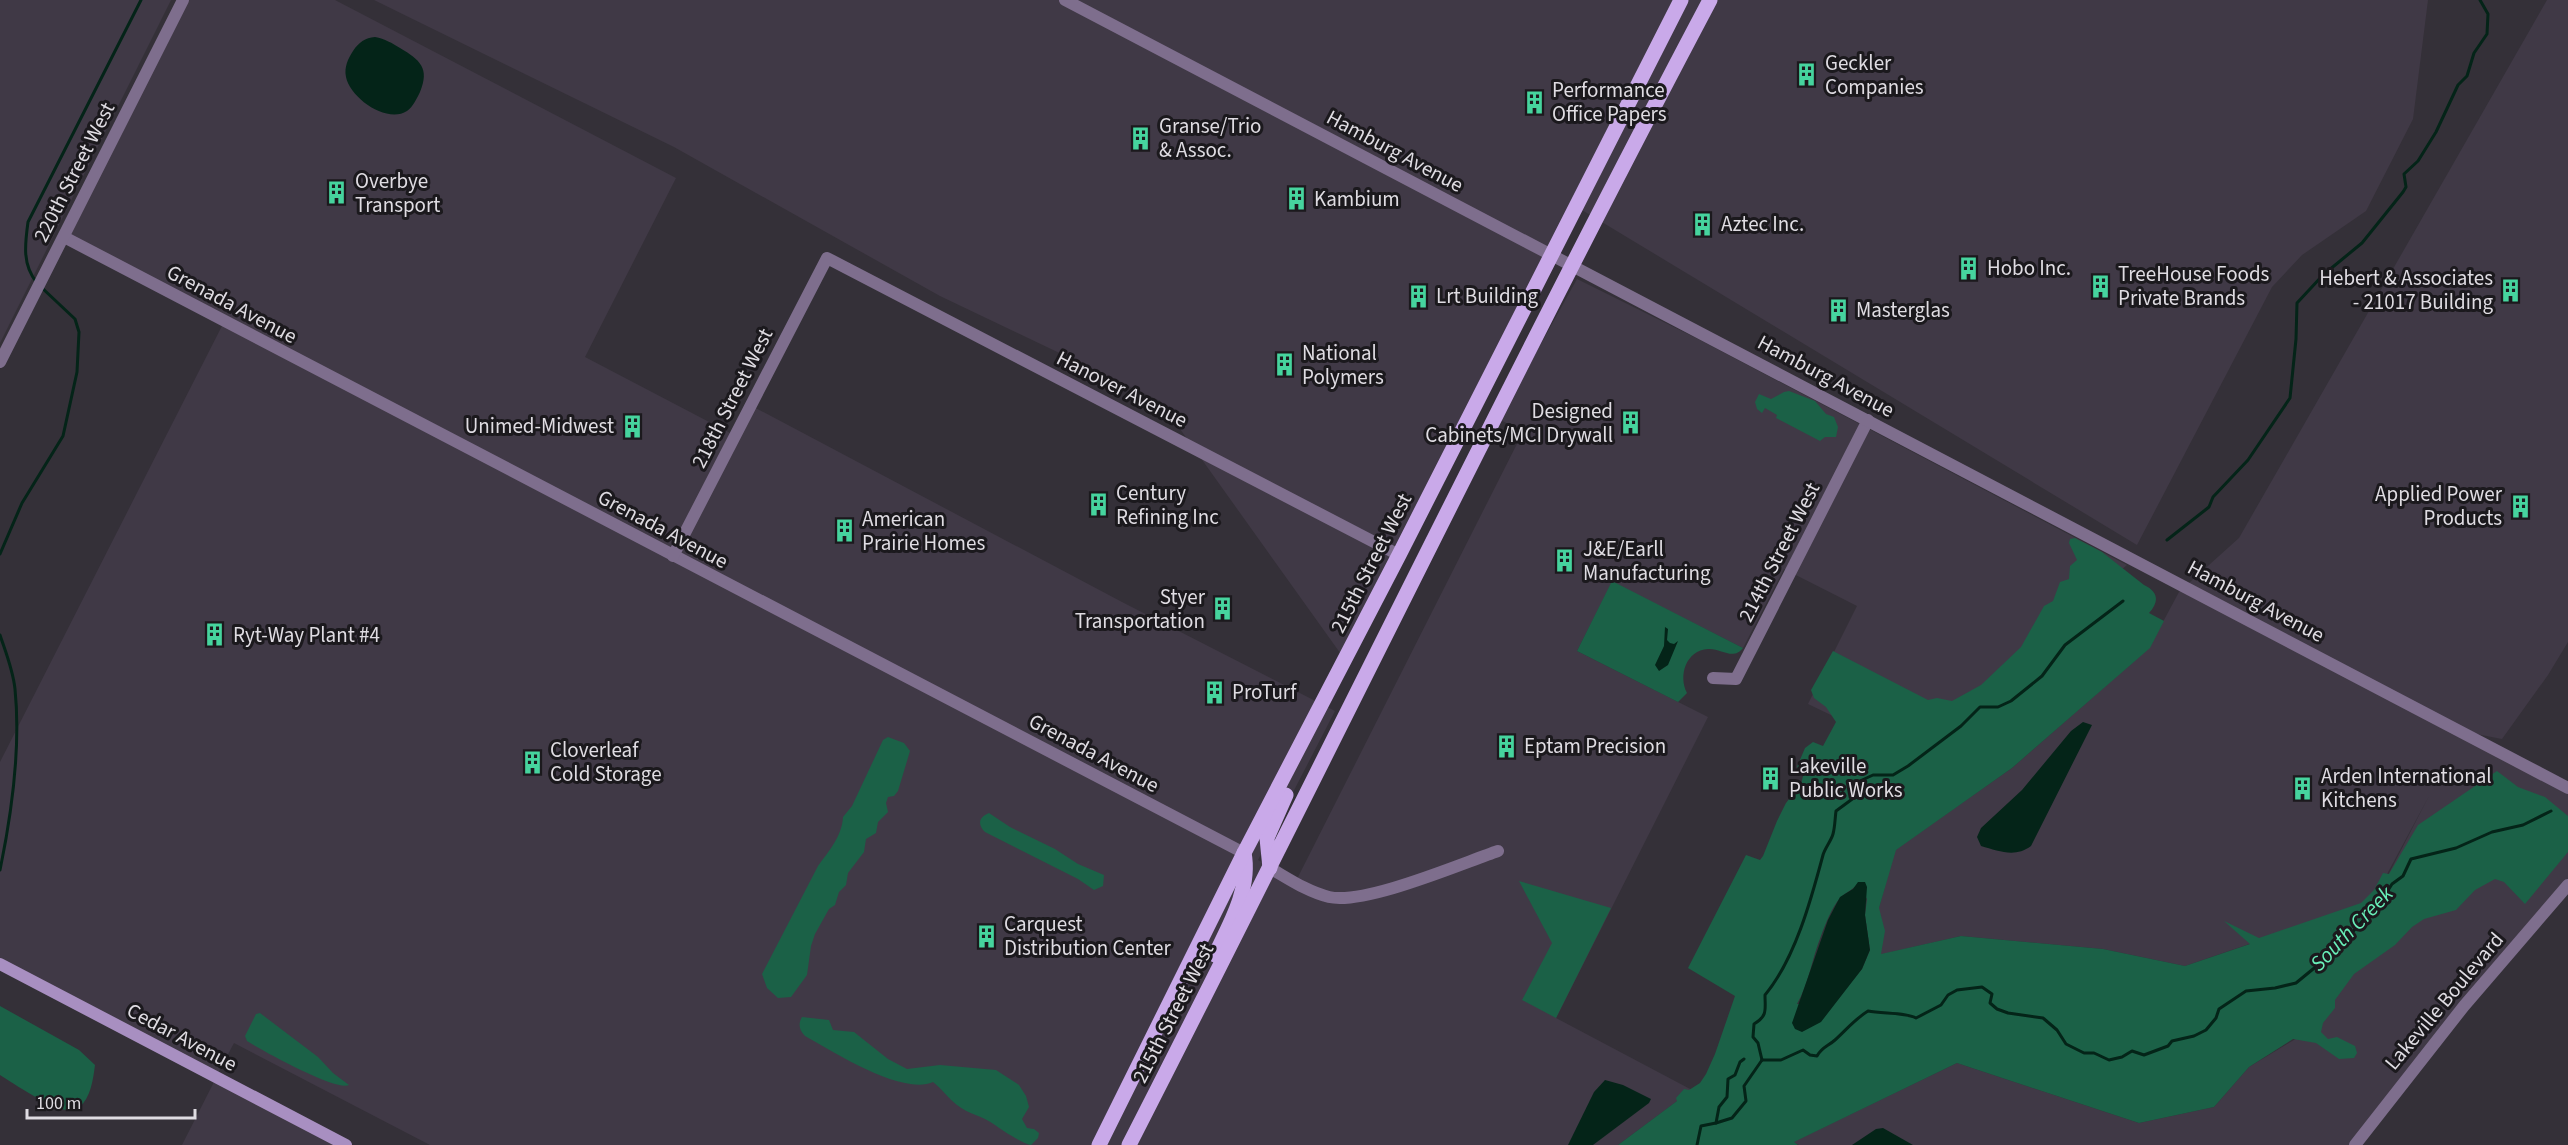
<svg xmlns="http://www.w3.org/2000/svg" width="2568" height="1145" viewBox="0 0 2568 1145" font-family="'Source Sans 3',sans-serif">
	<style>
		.built { fill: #403946 }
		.green { fill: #1b6147; fill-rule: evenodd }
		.water { fill: #042418 }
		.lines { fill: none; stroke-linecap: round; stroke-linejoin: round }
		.stream { stroke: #042418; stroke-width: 3 }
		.minor { stroke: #7e6e8d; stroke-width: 12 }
		.tertiary { stroke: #7e6e8d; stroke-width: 12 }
		.secondary { stroke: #a88fc1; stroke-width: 12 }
		.primary { stroke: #c9a9e9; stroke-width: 15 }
		.labels { text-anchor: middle; stroke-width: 6; stroke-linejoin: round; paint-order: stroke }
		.poi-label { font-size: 21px; fill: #dfdce2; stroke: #1b191d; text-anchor: start }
		.street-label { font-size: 21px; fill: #dfdce2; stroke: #1b191d }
		.water-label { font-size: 22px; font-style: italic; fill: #68eeb8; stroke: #1b191d }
	</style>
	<rect width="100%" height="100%" fill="#343038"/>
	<g class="built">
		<polygon points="0,0 171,0 0,343"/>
		<polygon points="183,0 335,0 676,178 585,357 734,435 750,405 1122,602 1335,711 1258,860 1296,881 1523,432 1499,419 1577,279 1700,340 2127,565 1908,752 1808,704 1857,606 1784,569 1743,648 1612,582 1577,651 1708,717 1556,1018 1692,1090 1618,1145 430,1145 234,1043 216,1077 345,1145 182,1145 216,1078 0,965 0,762 224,322 64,237"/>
		<polygon points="374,0 2428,0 2413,119 2366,211 2302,255 2272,287 2137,545 1572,204 1343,657 1160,401 940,296 674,147"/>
		<polygon points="2547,0 2568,0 2568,642 2548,675 2502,739 2466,732 2568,787 2568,885 2355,1145 1799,1145 1793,1142 1957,1063 2139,1123 2214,1107 2249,1067 2307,1032 2429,796 2372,902 2185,966 2103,949 1961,936 1865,958 1895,850 2012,768 2149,648 2179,592 2239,538"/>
	</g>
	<g class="green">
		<polygon points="1789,391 1815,401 1826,414 1834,417 1838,427 1836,437 1825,437 1820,441 1776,418 1777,415 1765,408 1762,413 1757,409 1755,402 1759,394 1771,399 1784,392"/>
		<path d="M2075,538l27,14 42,33c15,7 15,17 5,28l15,8 -14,27 -138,120 -116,82 -17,58 6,23 -4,23 80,-18 142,13 82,17 65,-22 -26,-23 35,17 102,-35 13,-13 9,-17 6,1 29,-49 79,-54 21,16 27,10 23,19v36l-43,52 -21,-22 -9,-3 -20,11 -19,20 -32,9 -12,8 -17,18 -41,29 -19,26v8l-12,15 -2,9 7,7 9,-2 18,9 2,7 -3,5 -15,1 -23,-16 -23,-4 -44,28 -35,40 -75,16 -182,-60 -163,79 4,3h-180l59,-44 -1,-3 8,-9 5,1 11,-7 6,-9 9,-20 20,-58 -47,-28 58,-113 14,5 3,-4 14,-35 9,-18 15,-19 3,-12 -7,-5 8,-19 8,-6 10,4 13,-24 -10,-15 -12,-9 -3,-8 22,-39 95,49 9,-2 15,3 29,-16 40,-38 23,-41 9,-5 7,-19 9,-3 1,-13 7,-6 -8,-17 1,-4zM1858,883l9,16 -2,16 5,35 -8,19 -29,36 -36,-1c12,-21 15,-46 24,-68 4,-11 11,-29 19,-38 6,-6 13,-8 18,-15z"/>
		<path d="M1612,581l131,67c-10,13 -22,0 -35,1 -22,1 -30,27 -21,44l-9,9 -101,-51z"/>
		<path d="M888,737l16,6 6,8 -12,40 -4,5 -6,1 -2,6 2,9 -10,10 -2,11 -10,6 -2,13 -16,21 -2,12 -7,7 -4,13 -6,4 -14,25 -4,12 -4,29 -16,22 -13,1 -11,-10 -5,-14 56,-108c11,-15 24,-30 25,-49l9,-11 31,-66z"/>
		<path d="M989,813l21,14 45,22 23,15 26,11 -1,11 -9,4 -16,-11 -93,-47c-8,-8 -6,-15 4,-19z"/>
		<polygon points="1519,881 1611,908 1556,1018 1522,1000 1552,943"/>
		<path d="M0,1006l79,44 16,15c-2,15 -4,32 -16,43 -14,12 -64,-24 -79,-33z"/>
		<path d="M260,1013l58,44 15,16 16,12c-12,7 -88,-35 -102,-44l-2,-5 11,-22z"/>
		<path d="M802,1017l27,3 4,10 21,2 34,27 19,10 33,-4 56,5 23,15 7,11 3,11 -7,12 5,9 7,1 5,4 -1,5 -7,7c-9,-2 -28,-14 -36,-20 -12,-9 -27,-11 -38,-20 -9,-7 -15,-16 -24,-23 -31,14 -101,-31 -128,-46 -6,-6 -7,-12 -3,-19z"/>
	</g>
	<g class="water">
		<path d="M375,37c10,2 17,6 25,11 20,12 30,20 20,44 -3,6 -7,15 -13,19 -20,13 -57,-13 -61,-34 -2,-10 2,-18 7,-26 6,-9 12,-13 22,-14z"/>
		<polygon points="1665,627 1668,629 1667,640 1670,643 1674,644 1678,641 1668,665 1659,671 1655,665 1664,646"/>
		<path d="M2083,722l9,3 -61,121c-16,12 -32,5 -50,0l-4,-9 4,-9 41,-38 49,-59z"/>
		<polygon points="1858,882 1865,882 1867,887 1865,915 1870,950 1862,969 1821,1022 1802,1032 1795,1029 1792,1023 1828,920 1840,897 1853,889"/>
		<polygon points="1605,1080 1623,1085 1651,1099 1649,1103 1593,1145 1568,1145 1594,1092"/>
		<polygon points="1883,1128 1913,1145 1852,1145 1876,1129"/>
	</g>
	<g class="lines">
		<g class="stream">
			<path d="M37,283c-15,-18 -12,-39 -9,-61l113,-222"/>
			<polyline points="2167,540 2209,507 2213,497 2248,460 2290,398 2296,339 2297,303 2323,275 2362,243 2403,192 2406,187 2404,174 2418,161 2436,132 2458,85 2467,76 2474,53 2487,34 2488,14 2480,0"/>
			<polyline points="0,554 22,503 63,436 77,372 79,332 75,319 41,287"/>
			<path d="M0,635c6,18 13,35 15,54 6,59 -3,123 -15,181"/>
			<path d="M1762,1060h19l22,-10 7,5 7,1c5,-9 10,-9 18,-16 11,-10 20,-21 33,-29 14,3 37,1 48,7l25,-13 7,-10 9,-5 25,-3 10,7 -2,9 7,6 11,4 35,5 14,12 9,14 18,9h10l15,7 13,-3 10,-6 12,4 24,-9 4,-5 22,-5 12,-6 10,-12 3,-9 27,-18 29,-3 21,-5 39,-32 47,-51 10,-16 11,-8 8,-17 45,-11 36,-16 31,-7 28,-14"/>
			<path d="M1762,1060l-4,-17 -5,-6 1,-13c14,-8 11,-15 11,-29 30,-36 46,-95 58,-140 2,-7 8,-14 10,-21 2,-7 2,-16 3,-23l19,-14 5,-16 13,-6h20l15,-9 53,-40 19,-19h18l13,-6 31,-25 23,-31 58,-44"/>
			<polyline points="1716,1123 1732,1118 1746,1101 1744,1086 1762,1060"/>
			<polyline points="1697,1145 1701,1126 1716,1123 1719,1107 1727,1097 1728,1079 1735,1075 1740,1062 1744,1059"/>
		</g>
		<g class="minor">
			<polyline points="64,237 1244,853"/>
			<polyline points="0,362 183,0"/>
			<polyline points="673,556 827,258 1399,555"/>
			<polyline points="1713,678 1736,679 1868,420"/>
			<path d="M1270,868c19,11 38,24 59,29 36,8 131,-33 169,-46"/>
		</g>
		<g class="tertiary">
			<polyline points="1065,0 2568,788"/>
			<polyline points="2355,1145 2464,1006 2568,885"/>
		</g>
		<polyline class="secondary" points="0,964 346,1145"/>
		<g class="primary">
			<polyline points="1270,868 1267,838 1286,795"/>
			<path d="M1215,955c15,-31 36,-67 29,-102"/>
			<polyline points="1099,1145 1244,853 1399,555 1681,0"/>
			<path d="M1129,1145c195,-381 381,-767 581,-1145"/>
		</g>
	</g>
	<defs>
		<symbol id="building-bare" viewBox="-9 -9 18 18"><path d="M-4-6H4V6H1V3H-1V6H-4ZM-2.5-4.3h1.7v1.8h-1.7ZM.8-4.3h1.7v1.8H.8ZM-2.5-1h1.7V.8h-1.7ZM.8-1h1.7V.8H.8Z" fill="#46d49e" stroke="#1b191d" stroke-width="2.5" paint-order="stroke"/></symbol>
	</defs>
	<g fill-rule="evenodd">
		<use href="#building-bare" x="1790" y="58" width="33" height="33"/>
		<use href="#building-bare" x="1518" y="86" width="33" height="33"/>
		<use href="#building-bare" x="1124" y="122" width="33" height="33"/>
		<use href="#building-bare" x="320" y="176" width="33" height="33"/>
		<use href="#building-bare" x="1280" y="182" width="33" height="33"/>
		<use href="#building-bare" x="1686" y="208" width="33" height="33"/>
		<use href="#building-bare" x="1952" y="252" width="33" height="33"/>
		<use href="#building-bare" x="2084" y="270" width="33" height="33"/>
		<use href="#building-bare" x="2494" y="274" width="33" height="33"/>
		<use href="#building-bare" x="1402" y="280" width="33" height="33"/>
		<use href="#building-bare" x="1822" y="294" width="33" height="33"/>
		<use href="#building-bare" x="1268" y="348" width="33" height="33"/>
		<use href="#building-bare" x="1614" y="406" width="33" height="33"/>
		<use href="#building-bare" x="616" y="410" width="33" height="33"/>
		<use href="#building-bare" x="1082" y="488" width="33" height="33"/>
		<use href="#building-bare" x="2504" y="490" width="33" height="33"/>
		<use href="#building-bare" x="828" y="514" width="33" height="33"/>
		<use href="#building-bare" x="1548" y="544" width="33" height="33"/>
		<use href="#building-bare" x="1206" y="592" width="33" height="33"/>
		<use href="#building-bare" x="198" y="618" width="33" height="33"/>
		<use href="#building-bare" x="1198" y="676" width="33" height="33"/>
		<use href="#building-bare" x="1490" y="730" width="33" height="33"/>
		<use href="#building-bare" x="516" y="746" width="33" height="33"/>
		<use href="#building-bare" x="1754" y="762" width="33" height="33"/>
		<use href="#building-bare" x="2286" y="772" width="33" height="33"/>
		<use href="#building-bare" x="970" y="920" width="33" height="33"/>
	</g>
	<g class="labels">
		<g class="poi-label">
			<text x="1825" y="70">Geckler<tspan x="1825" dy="24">Companies</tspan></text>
			<text x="1552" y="97">Performance<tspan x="1552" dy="24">Office Papers</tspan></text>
			<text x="1159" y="133">Granse/Trio<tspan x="1159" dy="24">&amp; Assoc.</tspan></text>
			<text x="355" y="188">Overbye<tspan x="355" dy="24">Transport</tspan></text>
			<text x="1314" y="206">Kambium</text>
			<text x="1721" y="231">Aztec Inc.</text>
			<text x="1987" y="275">Hobo Inc.</text>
			<text x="2118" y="281">TreeHouse Foods<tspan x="2118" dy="24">Private Brands</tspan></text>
			<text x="2493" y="285" text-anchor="end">Hebert &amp; Associates<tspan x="2493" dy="24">- 21017 Building</tspan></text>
			<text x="1436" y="303">Lrt Building</text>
			<text x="1856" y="317">Masterglas</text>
			<text x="1302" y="360">National<tspan x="1302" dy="24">Polymers</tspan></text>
			<text x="1613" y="418" text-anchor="end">Designed<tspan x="1613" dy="24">Cabinets/MCI Drywall</tspan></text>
			<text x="614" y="433" text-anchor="end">Unimed-Midwest</text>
			<text x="1116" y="500">Century<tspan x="1116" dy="24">Refining Inc</tspan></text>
			<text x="2502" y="501" text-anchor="end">Applied Power<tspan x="2502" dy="24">Products</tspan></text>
			<text x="862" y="526">American<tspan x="862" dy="24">Prairie Homes</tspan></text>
			<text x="1583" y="556">J&amp;E/Earll<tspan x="1583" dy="24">Manufacturing</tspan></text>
			<text x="1205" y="604" text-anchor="end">Styer<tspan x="1205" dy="24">Transportation</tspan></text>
			<text x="233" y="642">Ryt-Way Plant #4</text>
			<text x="1232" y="699">ProTurf</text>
			<text x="1524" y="753">Eptam Precision</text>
			<text x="550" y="757">Cloverleaf<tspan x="550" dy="24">Cold Storage</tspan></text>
			<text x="1789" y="773">Lakeville<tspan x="1789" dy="24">Public Works</tspan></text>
			<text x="2321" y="783">Arden International<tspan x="2321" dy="24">Kitchens</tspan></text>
			<text x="1004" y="931">Carquest<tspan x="1004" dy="24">Distribution Center</tspan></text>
		</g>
		<g class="street-label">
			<text transform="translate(1395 151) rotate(28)" y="7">Hamburg Avenue</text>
			<text transform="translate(74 172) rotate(-63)" y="7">220th Street West</text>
			<text transform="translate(232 304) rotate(28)" y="7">Grenada Avenue</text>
			<text transform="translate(1826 376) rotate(28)" y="7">Hamburg Avenue</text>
			<text transform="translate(1122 389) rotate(27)" y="7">Hanover Avenue</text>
			<text transform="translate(732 398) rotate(-63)" y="7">218th Street West</text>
			<text transform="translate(663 529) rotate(28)" y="7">Grenada Avenue</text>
			<text transform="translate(1779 552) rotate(-63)" y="7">214th Street West</text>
			<text transform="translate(1371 563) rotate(-63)" y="7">215th Street West</text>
			<text transform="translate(2256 601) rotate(28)" y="7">Hamburg Avenue</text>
			<text transform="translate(1094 753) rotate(28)" y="7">Grenada Avenue</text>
			<text transform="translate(2444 1001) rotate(-50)" y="7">Lakeville Boulevard</text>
			<text transform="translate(1173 1013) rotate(-63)" y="7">215th Street West</text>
			<text transform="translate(182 1037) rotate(28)" y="7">Cedar Avenue</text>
		</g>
		<g class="water-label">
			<text transform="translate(2351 928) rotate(-46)" y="8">South Creek</text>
		</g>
	</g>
	<path d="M27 1109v9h168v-9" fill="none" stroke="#dfdce2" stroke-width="3"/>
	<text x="36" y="1109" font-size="18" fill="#dfdce2" stroke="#1b191d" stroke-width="4.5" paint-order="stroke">100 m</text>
</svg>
